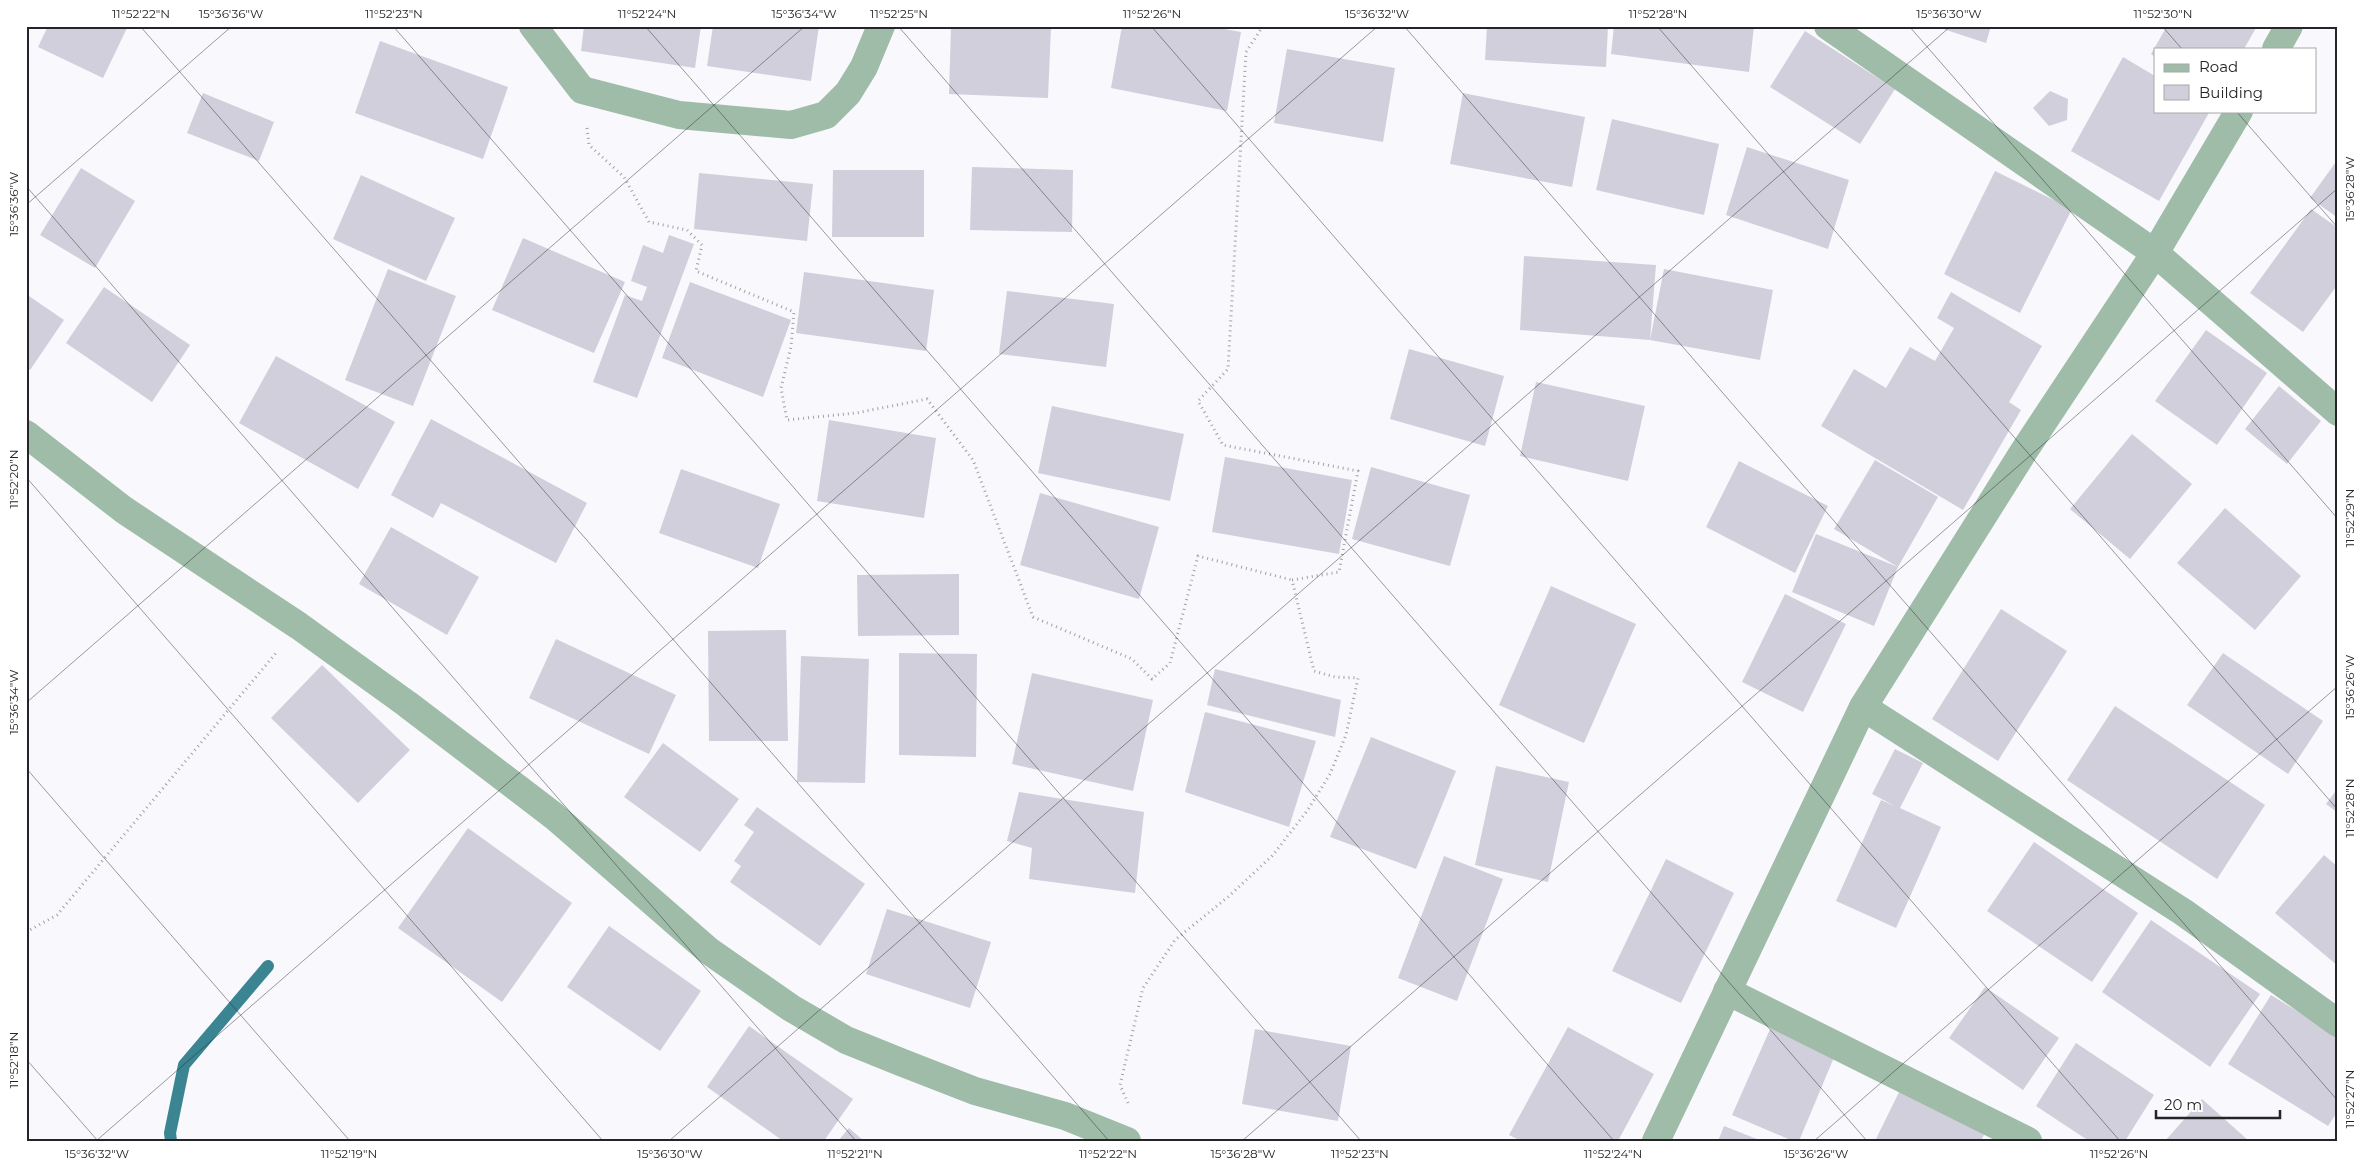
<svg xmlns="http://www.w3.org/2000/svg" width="2364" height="1167" viewBox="0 0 2364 1167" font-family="Montserrat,sans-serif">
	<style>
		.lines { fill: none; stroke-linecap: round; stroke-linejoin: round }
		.stream { stroke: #3b8593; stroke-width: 12 }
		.building { fill: #d2cfdc }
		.path { stroke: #a1a0a5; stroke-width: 3; stroke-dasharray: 1 4; stroke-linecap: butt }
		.minor { stroke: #9ebca7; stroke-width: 28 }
		.ticks { fill: none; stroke: #252429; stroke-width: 1; stroke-opacity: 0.45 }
		.neatline { fill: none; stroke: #252429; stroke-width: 2 }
		.ticks-label { font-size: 12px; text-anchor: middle; fill: #252429 }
	</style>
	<rect width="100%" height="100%" fill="#f9f8fd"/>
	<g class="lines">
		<polyline class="stream" points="171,1141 170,1133 184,1065 268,966"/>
	</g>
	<g class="building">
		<polygon points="48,26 128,26 103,78 38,47"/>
		<polygon points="584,26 701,26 695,68 581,51"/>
		<polygon points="713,26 819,26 811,81 707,66"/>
		<polygon points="951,26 1051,27 1048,98 949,94"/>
		<polygon points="1122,26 1208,26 1241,32 1227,111 1111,88"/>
		<polygon points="1487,26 1608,26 1606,67 1485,60"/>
		<polygon points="1614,26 1754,26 1749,72 1611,54"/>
		<polygon points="1934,26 1991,26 1986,43"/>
		<polygon points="2167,26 2257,26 2244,49 2155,49 2155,57 2151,54"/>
		<polygon points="1805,31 1895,89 1860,144 1770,87"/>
		<polygon points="380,41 508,87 483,159 355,113"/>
		<polygon points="1287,49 1395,68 1383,142 1274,123"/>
		<polygon points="2123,57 2155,76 2155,111 2210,111 2159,201 2071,151"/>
		<polygon points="2050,91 2068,99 2067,120 2049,126 2033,108"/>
		<polygon points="203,93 274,122 259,161 187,133"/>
		<polygon points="1463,93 1585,117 1572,187 1450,164"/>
		<polygon points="1612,119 1719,144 1704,215 1596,190"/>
		<polygon points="1747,147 1849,180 1828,249 1726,215"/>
		<polygon points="2338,159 2338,218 2310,198"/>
		<polygon points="972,167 1073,170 1072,232 970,230"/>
		<polygon points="81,168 135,201 95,268 40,235"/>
		<polygon points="833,170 924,170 924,237 832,237"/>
		<polygon points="1995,171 2072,209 2020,313 1944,274"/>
		<polygon points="699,173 813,184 807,241 694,229"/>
		<polygon points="361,175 455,218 426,281 333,239"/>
		<polygon points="2311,209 2338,228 2338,284 2303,332 2250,293"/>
		<polygon points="669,235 694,244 637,398 593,382 625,295 642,301 647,287 631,281 643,245 663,253"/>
		<polygon points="523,238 625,282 594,353 492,310"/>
		<polygon points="1524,256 1656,265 1650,340 1664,269 1773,290 1760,360 1650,340 1520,330"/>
		<polygon points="388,269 456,296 413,406 345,380"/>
		<polygon points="804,272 934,290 926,351 796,333"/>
		<polygon points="690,282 791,320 763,397 662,358"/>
		<polygon points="104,287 190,345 152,402 66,343"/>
		<polygon points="1007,291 1114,304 1106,367 999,354"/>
		<polygon points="1951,292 2042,346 2009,402 2021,410 1963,510 1821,426 1854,369 1886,388 1910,347 1935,361 1954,328 1937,318"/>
		<polygon points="26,294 64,320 30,370 26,367"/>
		<polygon points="2206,330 2267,373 2217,445 2155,401"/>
		<polygon points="1409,349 1504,376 1485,446 1390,419"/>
		<polygon points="276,356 395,422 358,489 239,423"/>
		<polygon points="1536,382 1645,406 1628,481 1520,456"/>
		<polygon points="2279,386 2321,421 2287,464 2245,429"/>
		<polygon points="1052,406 1184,434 1170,501 1038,473"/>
		<polygon points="431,419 587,503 556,563 441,503 433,518 391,495"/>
		<polygon points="829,420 936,438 924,518 817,501"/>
		<polygon points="2132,434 2192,484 2130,559 2070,509"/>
		<polygon points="1225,457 1352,480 1339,554 1212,532"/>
		<polygon points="1875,460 1938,497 1898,567 1874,626 1792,592 1816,534 1898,567 1834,529"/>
		<polygon points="1739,461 1828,506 1795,573 1706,527"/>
		<polygon points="1371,467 1470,495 1450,566 1352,539"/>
		<polygon points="681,469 780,504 758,568 659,533"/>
		<polygon points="1040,493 1159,527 1139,599 1020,565"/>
		<polygon points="2225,508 2301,576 2255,630 2177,563"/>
		<polygon points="391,527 479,577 447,635 359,584"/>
		<polygon points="959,574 959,635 858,636 857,575"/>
		<polygon points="1551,586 1636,624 1584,743 1499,705"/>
		<polygon points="1785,594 1846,624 1803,712 1742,682"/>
		<polygon points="2001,609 2067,651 1998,761 1932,719"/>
		<polygon points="786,630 788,741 709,741 708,631"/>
		<polygon points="556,639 676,695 649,754 529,698"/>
		<polygon points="899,653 977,654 976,757 899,755"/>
		<polygon points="2223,653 2323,721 2288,774 2187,705"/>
		<polygon points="801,656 869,659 865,783 797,782"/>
		<polygon points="322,665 410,750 358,803 271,718"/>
		<polygon points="1215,669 1341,700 1335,737 1207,705"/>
		<polygon points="1032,673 1153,700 1133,791 1012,764"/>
		<polygon points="2115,706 2265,805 2217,879 2067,780"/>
		<polygon points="1205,712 1316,741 1289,827 1185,792"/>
		<polygon points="1371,737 1456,771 1416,869 1330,837"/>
		<polygon points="663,743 739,799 700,852 624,797"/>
		<polygon points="1895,749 1923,763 1900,808 1941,827 1896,928 1836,901 1881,800 1895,806 1872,794"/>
		<polygon points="1496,766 1569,782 1548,882 1475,865"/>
		<polygon points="2338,788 2338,813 2326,804"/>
		<polygon points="1019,792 1144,812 1135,893 1029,879 1032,848 1007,841"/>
		<polygon points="757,807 865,884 820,946 730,882 741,866 734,861 754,832 744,825"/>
		<polygon points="468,828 572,903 502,1002 398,928"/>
		<polygon points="2034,842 2138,913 2092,982 1987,911"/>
		<polygon points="2324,855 2338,867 2338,966 2275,913"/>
		<polygon points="1444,856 1503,879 1457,1001 1398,978"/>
		<polygon points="1666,859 1734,893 1681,1003 1612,971"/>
		<polygon points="887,909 991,942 970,1008 866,974"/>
		<polygon points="2151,920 2260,994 2210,1067 2102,992"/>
		<polygon points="609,926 701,991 660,1051 567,987"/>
		<polygon points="1985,987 2059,1038 2023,1090 1949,1038"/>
		<polygon points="2271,995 2338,1036 2338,1111 2328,1126 2228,1064"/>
		<polygon points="749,1026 853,1099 824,1141 783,1141 707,1087"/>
		<polygon points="1568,1027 1654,1074 1618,1141 1521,1141 1509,1135"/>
		<polygon points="1771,1027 1835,1055 1799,1141 1793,1141 1732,1115"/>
		<polygon points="1255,1029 1351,1046 1338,1121 1242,1104"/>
		<polygon points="2076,1043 2154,1095 2125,1141 2089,1141 2036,1106"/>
		<polygon points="1902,1086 1987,1128 1981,1141 1875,1141"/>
		<polygon points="2202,1099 2249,1141 2165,1141"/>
		<polygon points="1724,1126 1762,1141 1718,1141"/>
		<polygon points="849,1128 864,1141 838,1141"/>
	</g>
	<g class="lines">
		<g class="path">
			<polyline points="587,128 589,145 624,177 649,222 687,230 702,245 696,271 794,312 791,347 781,388 787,420 856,413 927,399 973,460 1033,617 1132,659 1152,679 1170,663 1198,556 1292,580"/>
			<polyline points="26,932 57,915 276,653"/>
			<polyline points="1128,1103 1120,1085 1143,988 1175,940 1228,897 1273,855 1307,811 1330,774 1346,735 1358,678 1335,677 1314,671 1292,580 1339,572 1358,471 1223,445 1198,401 1228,369 1246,52 1263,26"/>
		</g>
		<g class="minor">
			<polyline points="533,26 582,90 679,115 791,125 826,115 848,93 864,67 881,26"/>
			<polyline points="1828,26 2155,253 2338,412"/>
			<polyline points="2276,49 2289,26"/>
			<polyline points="26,434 124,510 299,626 407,704 554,816 709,951 791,1008 846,1040 903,1063 975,1091 1065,1116 1127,1141"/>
			<polyline points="1863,707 2183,912 2338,1023"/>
			<polyline points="1727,991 2028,1141"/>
			<polyline points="1656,1141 1863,707 2024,451 2155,253 2239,111"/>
		</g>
	</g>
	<path class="ticks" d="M140,26l969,1115M393,26l968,1115M645,26l969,1115M898,26l969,1115M1151,26l969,1115M1404,26l934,1075M1657,26l681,784M1909,26l429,493M2162,26l20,23M2236,111l102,117M26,186l830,955M26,205l206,-179M26,477l577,664M26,703l779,-677M26,768l324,373M26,1059l72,82M96,1141l1282,-1115M669,1141l1282,-1115M1242,1141l1096,-953M1814,1141l524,-455"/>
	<rect width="2364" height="1167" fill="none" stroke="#ffffff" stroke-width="55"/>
	<rect x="2154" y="48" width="162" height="65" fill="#ffffff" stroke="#a8a7a9"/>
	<rect x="2164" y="64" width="25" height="8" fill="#9ebca7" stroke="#a8a7a9"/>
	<text x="2199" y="72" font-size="15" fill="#252429">Road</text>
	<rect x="2164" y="85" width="25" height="15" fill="#d2cfdc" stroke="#a8a7a9"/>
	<text x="2199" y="98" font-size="15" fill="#252429">Building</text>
	<path d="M2156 1110v8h124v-8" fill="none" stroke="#252429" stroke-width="2.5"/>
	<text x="2164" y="1110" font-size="15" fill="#252429" stroke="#ffffff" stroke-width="4" paint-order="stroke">20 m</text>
	<rect x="28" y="28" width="2308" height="1112" class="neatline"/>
	<g class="ticks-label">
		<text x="141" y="18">11°52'22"N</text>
		<text x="231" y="18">15°36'36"W</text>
		<text x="394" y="18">11°52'23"N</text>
		<text x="647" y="18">11°52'24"N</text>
		<text x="804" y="18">15°36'34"W</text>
		<text x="899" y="18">11°52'25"N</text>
		<text x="1152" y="18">11°52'26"N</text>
		<text x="1377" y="18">15°36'32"W</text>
		<text x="1658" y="18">11°52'28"N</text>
		<text x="1949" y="18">15°36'30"W</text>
		<text x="2163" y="18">11°52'30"N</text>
		<text transform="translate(2350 189) rotate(-90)" y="4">15°36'28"W</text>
		<text transform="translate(14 204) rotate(-90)" y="4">15°36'36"W</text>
		<text transform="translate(14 479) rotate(-90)" y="4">11°52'20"N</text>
		<text transform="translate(2350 518) rotate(-90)" y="4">11°52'29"N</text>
		<text transform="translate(2350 687) rotate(-90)" y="4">15°36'26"W</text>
		<text transform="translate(14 702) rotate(-90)" y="4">15°36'34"W</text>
		<text transform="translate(2350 808) rotate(-90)" y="4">11°52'28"N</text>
		<text transform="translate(14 1060) rotate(-90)" y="4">11°52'18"N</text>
		<text transform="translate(2350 1099) rotate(-90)" y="4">11°52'27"N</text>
		<text x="97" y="1158">15°36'32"W</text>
		<text x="349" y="1158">11°52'19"N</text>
		<text x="670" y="1158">15°36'30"W</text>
		<text x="855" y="1158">11°52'21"N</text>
		<text x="1108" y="1158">11°52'22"N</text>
		<text x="1243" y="1158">15°36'28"W</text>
		<text x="1360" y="1158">11°52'23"N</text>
		<text x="1613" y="1158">11°52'24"N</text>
		<text x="1816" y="1158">15°36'26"W</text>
		<text x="2119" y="1158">11°52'26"N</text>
	</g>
</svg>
